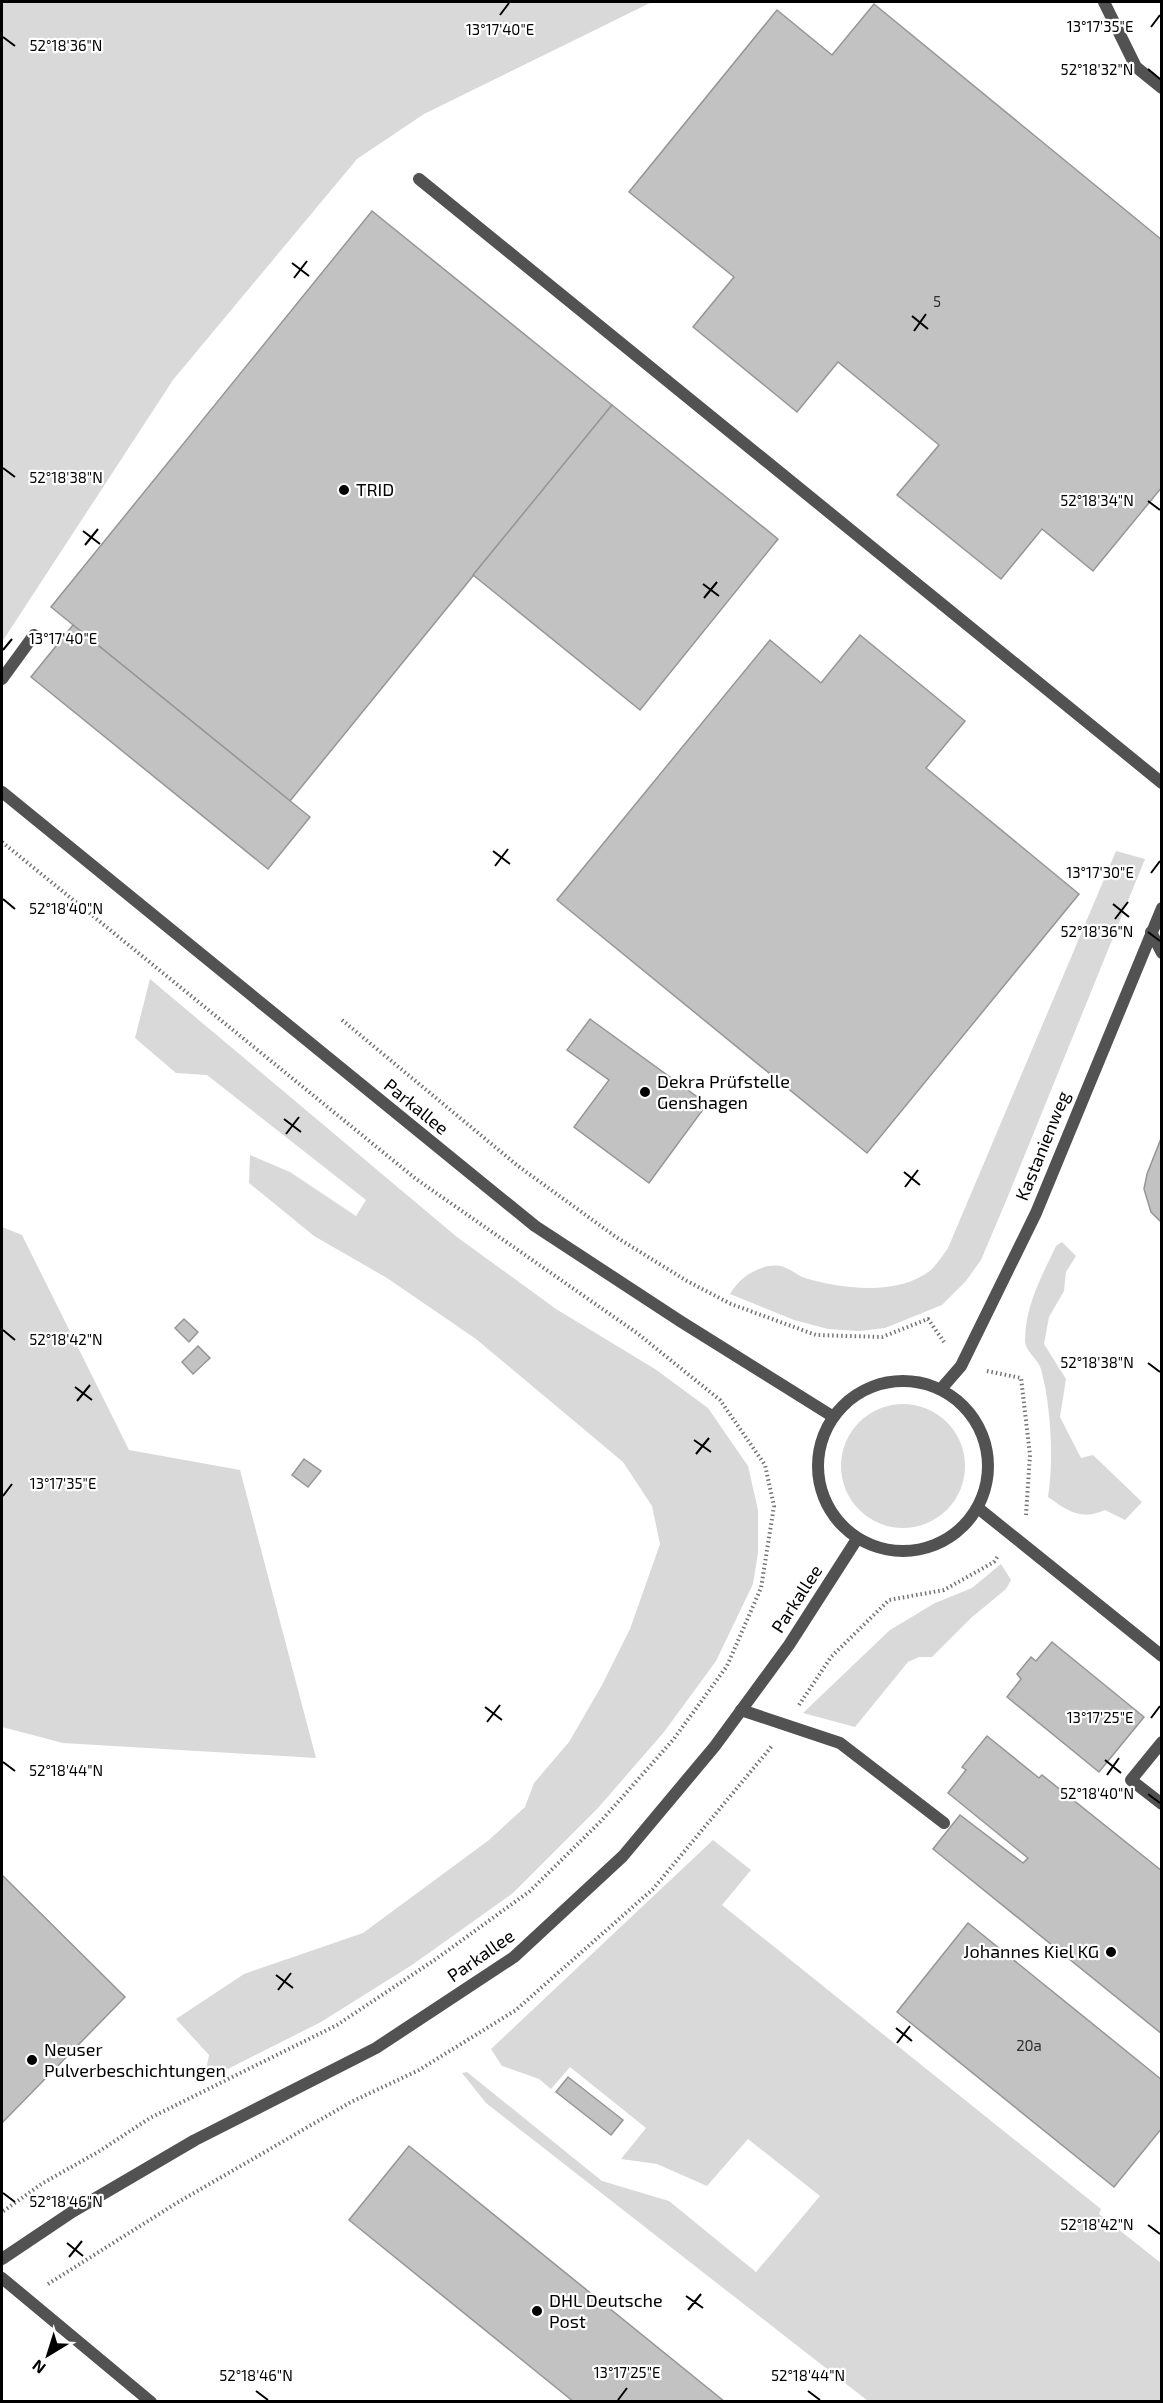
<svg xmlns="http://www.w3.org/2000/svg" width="1163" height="2403" viewBox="0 0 1163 2403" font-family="'Exo 2',sans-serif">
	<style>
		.green { fill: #d9d9d9 }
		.building { fill: #c2c2c2; stroke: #969696; stroke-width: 1.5 }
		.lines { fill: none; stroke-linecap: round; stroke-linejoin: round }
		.path { stroke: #747474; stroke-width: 4; stroke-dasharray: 1.5 3; stroke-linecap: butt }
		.service { stroke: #525252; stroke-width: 12 }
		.minor { stroke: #525252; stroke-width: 12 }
		.ticks { fill: none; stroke: #000; stroke-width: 2 }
		.poi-dot { fill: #000; stroke: #fff; stroke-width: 2 }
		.labels { text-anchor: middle; stroke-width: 4.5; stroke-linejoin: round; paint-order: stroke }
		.number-label { font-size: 15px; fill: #303030 }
		.poi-label { font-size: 18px; fill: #000; stroke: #fff; text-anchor: start }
		.street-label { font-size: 18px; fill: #000; stroke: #fff }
		.ticks-label { font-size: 15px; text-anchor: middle; fill: #000; stroke: #fff; stroke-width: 4.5; stroke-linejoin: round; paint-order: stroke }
	</style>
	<rect width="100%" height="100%" fill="#fff"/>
	<g class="green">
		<polygon points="2,2 652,2 424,114 357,159 173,380 2,642"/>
		<path d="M1116,851l29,8 -139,342 -25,59 -15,21 -24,24 -57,23 -25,3 -32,-2 -34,-9 -64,-26c9,-16 30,-31 50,-28 8,1 17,9 25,12 36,11 94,18 126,-8 6,-6 12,-15 17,-22z"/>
		<polygon points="150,979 457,1237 556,1309 655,1369 708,1408 748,1466 758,1510 758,1553 753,1584 716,1661 664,1732 598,1808 513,1893 412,1965 321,2022 204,2081 209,2055 176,2019 244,1974 363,1933 489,1840 525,1807 534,1783 569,1742 602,1685 630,1629 660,1544 652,1506 623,1462 476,1339 387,1278 314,1236 249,1183 250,1155 290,1172 356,1216 366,1200 207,1075 176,1073 135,1038"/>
		<polygon points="2,1227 22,1235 129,1450 240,1470 316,1758 63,1743 2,1727"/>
		<path d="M1062,1242l14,14 -10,16 -2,19 -15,26 -5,27 22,35 -6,38 21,41 12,-3 49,47 -17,18 -20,-10c-24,11 -37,1 -57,-13 6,-37 3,-91 -7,-128 -3,-10 -15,-17 -16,-27 0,-37 16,-64 31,-96z"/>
		<circle cx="903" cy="1466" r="62"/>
		<polygon points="1001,1564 1011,1580 1006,1589 971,1618 932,1657 919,1657 908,1662 855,1727 803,1713 890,1630 935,1603 972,1588"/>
		<polygon points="713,1840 751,1870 722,1905 1101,2209 1099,2214 1161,2263 1161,2401 868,2401 486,2103 462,2073 467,2072 602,2181 669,2201 756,2272 820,2196 748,2139 707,2186 657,2164 621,2159 646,2128 570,2067 551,2089 539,2079 502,2066 491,2049"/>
	</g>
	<g class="building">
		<polygon points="874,4 1162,240 1162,487 1093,571 1042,529 1001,579 897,495 939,445 838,362 797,412 693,327 734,277 629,192 777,10 832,55"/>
		<polygon points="372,211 612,405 290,801 51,607"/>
		<polygon points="612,405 778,539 640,710 473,575"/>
		<polygon points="73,625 310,817 268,869 31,677"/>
		<polygon points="860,635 965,721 926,768 1079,894 867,1153 557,900 770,640 821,683"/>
		<polygon points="590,1019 707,1104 649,1183 574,1127 609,1080 567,1050"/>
		<polygon points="1162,1136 1162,1223 1151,1212 1144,1189 1147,1174"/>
		<polygon points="184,1319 198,1332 189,1342 175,1328"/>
		<polygon points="198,1346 210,1358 193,1374 182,1362"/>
		<polygon points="304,1459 321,1471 308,1487 292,1475"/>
		<polygon points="1052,1642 1144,1717 1099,1772 1007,1697 1021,1679 1017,1674 1031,1657 1036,1661"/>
		<polygon points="987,1736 1039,1778 1042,1775 1162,1871 1162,2034 933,1849 960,1815 1023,1863 1028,1858 948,1793 966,1770 962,1767"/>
		<polygon points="2,1875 125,1997 2,2123"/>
		<polygon points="968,1923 1162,2080 1162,2128 1114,2187 897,2012"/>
		<polygon points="568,2077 623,2120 611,2135 556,2092"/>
		<polygon points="409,2146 725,2402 574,2402 349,2220"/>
	</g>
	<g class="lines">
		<g class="path">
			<polyline points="2,842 416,1179 637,1333 720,1400 765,1465 774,1506 761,1588 727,1666 673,1740 601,1821 530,1891 436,1959 337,2025 150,2118 98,2152 43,2183 2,2212"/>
			<polyline points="342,1020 518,1166 616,1237 687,1281 731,1304 816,1335 882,1337 928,1319 944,1342"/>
			<polyline points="987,1371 1021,1378 1030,1455 1026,1515"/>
			<polyline points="799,1705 831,1657 889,1600 944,1590 994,1562 998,1556"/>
			<polyline points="48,2284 175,2204 351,2102 419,2070 516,2010 653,1889 772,1746"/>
		</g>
		<g class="service">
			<polyline points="1104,2 1136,67 1162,88"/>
			<polyline points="419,179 1162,783"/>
			<polyline points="2,679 34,635"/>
			<polyline points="1151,932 1162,953"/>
			<polyline points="978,1508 1162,1656"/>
			<polyline points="741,1710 840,1743 944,1823"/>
			<polyline points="1162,1742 1131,1780 1162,1804"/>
			<polyline points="2,2278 151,2402"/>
		</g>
		<g class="minor">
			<polyline points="2,792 535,1226 680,1321 832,1416"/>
			<circle cx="903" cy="1466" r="85"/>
			<polyline points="941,1389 961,1366 1036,1213 1162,908"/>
			<polyline points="2,2259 72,2212 195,2140 376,2048 514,1957 623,1856 715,1746 789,1645 857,1539"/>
		</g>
	</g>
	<path class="ticks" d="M500,15l9,-12M1151,27l9,-12M3,37l12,9M1148,69l12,10M292,263l17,13M294,278l13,-17M912,316l16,13M914,331l12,-17M3,468l12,9M1148,501l12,9M83,531l17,13M85,545l13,-16M703,584l16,12M704,598l13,-16M3,650l9,-11M493,851l17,13M495,866l13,-17M1151,873l9,-12M3,899l12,10M1113,904l16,13M1115,919l13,-17M1148,932l12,9M284,1119l17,13M286,1134l13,-17M904,1172l16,13M905,1187l13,-17M3,1330l12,10M1148,1363l12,9M75,1387l17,13M77,1401l13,-16M694,1440l17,12M696,1454l13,-16M3,1496l9,-12M485,1707l17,13M1151,1718l9,-12M487,1722l13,-17M1105,1760l16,13M3,1762l12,9M1107,1775l12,-17M1148,1794l12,9M276,1975l17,13M278,1990l13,-17M896,2028l16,13M897,2043l13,-17M3,2193l12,9M1148,2225l12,9M67,2243l16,13M69,2257l13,-16M686,2296l17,12M688,2310l13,-16M256,2391l12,9M808,2391l12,9M618,2400l9,-12"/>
	<g class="poi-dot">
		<circle cx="344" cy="490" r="6"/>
		<circle cx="645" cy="1092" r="6"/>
		<circle cx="1111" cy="1952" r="6"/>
		<circle cx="32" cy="2060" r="6"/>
		<circle cx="537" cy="2311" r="6"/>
	</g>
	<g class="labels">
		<g class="number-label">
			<text x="937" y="307">5</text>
			<text x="1029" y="2051">20a</text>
		</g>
		<g class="poi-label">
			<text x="356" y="496">TRID</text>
			<text x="657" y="1088">Dekra Prüfstelle<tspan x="657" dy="21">Genshagen</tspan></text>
			<text x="1099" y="1958" text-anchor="end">Johannes Kiel KG</text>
			<text x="44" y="2056">Neuser<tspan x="44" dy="21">Pulverbeschichtungen</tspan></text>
			<text x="549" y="2307">DHL Deutsche<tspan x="549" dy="21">Post</tspan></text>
		</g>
		<g class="street-label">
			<text transform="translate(416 1107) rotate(39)" y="6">Parkallee</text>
			<text transform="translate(1043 1146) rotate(-68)" y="6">Kastanienweg</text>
			<text transform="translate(797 1599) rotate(-57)" y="6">Parkallee</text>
			<text transform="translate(481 1956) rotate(-35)" y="6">Parkallee</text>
		</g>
	</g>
	<g class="ticks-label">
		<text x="1100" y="32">13°17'35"E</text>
		<text x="500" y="35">13°17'40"E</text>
		<text x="66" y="51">52°18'36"N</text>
		<text x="1097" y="75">52°18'32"N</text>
		<text x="66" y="483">52°18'38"N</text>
		<text x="1097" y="506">52°18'34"N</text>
		<text x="63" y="644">13°17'40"E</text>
		<text x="1100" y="878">13°17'30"E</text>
		<text x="66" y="914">52°18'40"N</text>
		<text x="1097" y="937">52°18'36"N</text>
		<text x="66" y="1345">52°18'42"N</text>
		<text x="1097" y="1368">52°18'38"N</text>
		<text x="63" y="1489">13°17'35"E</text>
		<text x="1100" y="1723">13°17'25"E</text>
		<text x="66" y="1776">52°18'44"N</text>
		<text x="1097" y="1799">52°18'40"N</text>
		<text x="66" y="2207">52°18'46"N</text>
		<text x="1097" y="2230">52°18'42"N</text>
		<text x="627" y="2378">13°17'25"E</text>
		<text x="256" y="2381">52°18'46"N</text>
		<text x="808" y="2381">52°18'44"N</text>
	</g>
	<rect width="1163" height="2403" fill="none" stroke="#000000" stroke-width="6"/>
	<g transform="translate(48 2355) rotate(218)" stroke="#ffffff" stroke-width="4.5" paint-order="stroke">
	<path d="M0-4.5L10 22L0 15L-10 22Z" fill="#000000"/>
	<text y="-9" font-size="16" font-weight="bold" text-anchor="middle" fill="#000000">N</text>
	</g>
</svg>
